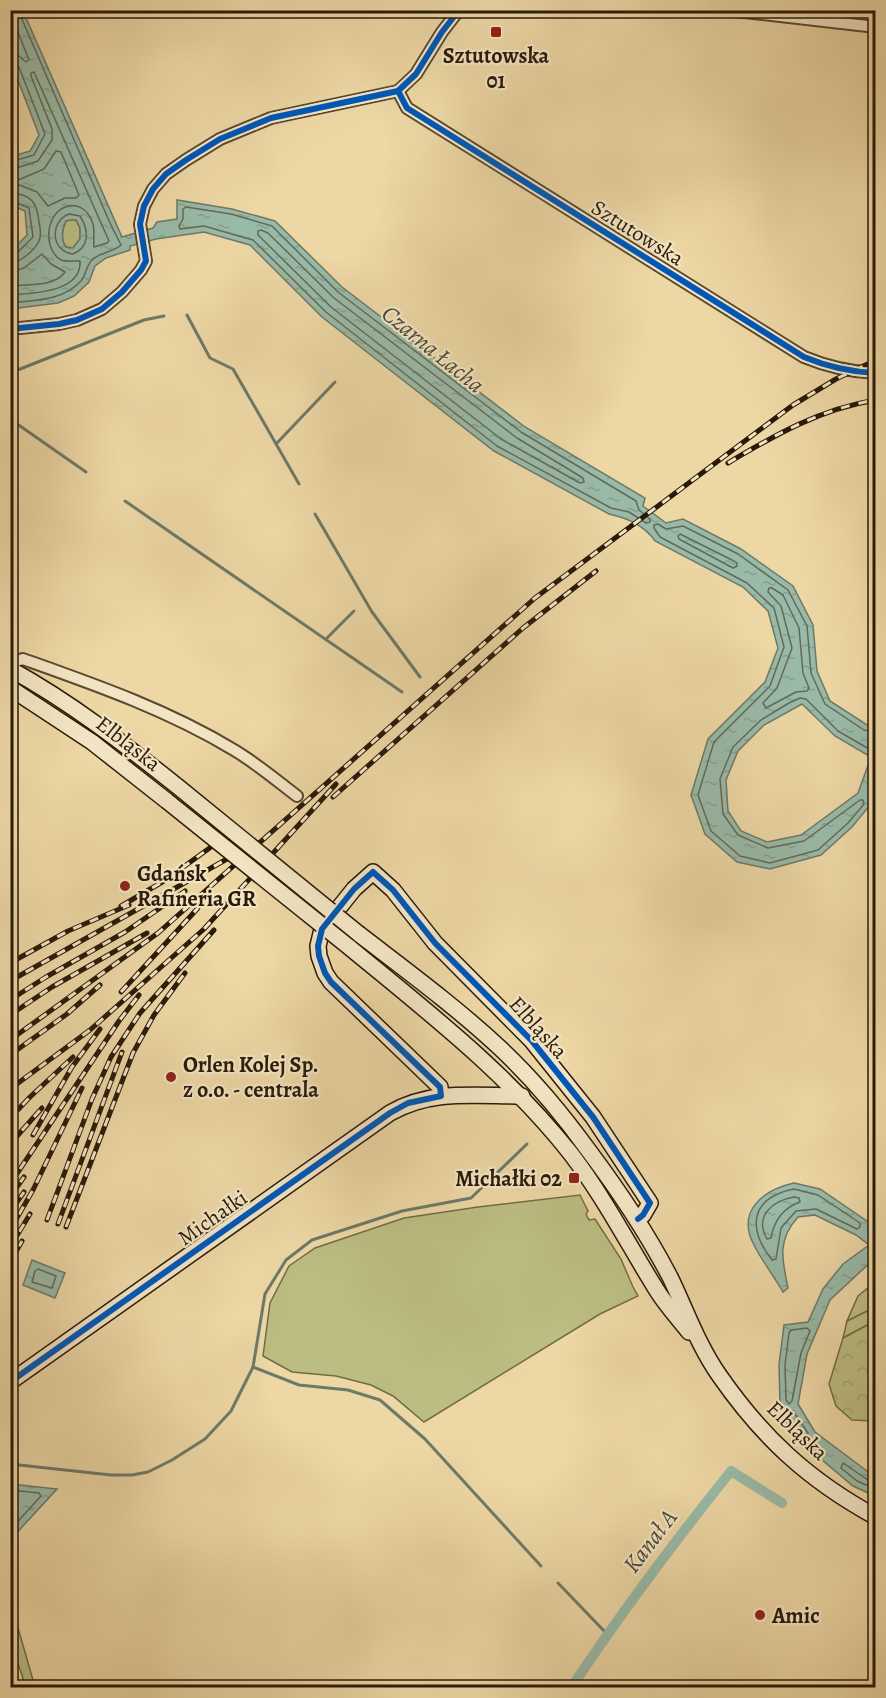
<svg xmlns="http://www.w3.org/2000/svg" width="886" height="1698" viewBox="0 0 886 1698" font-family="Alegreya,serif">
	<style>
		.green { fill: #bcbd83; stroke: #726c46; stroke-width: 1.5 }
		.forest { fill: url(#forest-crowns); stroke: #726c46; stroke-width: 1.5 }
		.water { fill: url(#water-ripples); stroke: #6c7a68; stroke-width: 1.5; fill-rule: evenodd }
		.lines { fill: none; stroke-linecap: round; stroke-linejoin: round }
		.shore { stroke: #616a58; stroke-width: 1.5 }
		.stream { stroke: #6c7a68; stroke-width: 3 }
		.canal { stroke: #99baa8; stroke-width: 10 }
		.street-casing { stroke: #5a492f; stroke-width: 14 }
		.secondary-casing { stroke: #291a08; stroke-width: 18 }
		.street { stroke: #f3e5c4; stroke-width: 10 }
		.secondary { stroke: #f3e5c4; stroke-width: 15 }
		.rail-casing { stroke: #291a08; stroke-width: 5 }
		.rail { stroke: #f3e5c4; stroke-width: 3; stroke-dasharray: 9; stroke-linecap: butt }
		.secondary-bridge-casing { stroke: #291a08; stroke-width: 18; stroke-linecap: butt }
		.secondary-bridge { stroke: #f3e5c4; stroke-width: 15 }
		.cycleway-casing { stroke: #f3e5c4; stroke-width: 10 }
		.cycleway { stroke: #0057b8; stroke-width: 6 }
		.poi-dot { fill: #8f2418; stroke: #f3e5c4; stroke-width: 2 }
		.labels { text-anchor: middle; stroke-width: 4.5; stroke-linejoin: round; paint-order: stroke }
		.poi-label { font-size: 22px; font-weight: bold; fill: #291a08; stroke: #f3e5c4; text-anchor: start }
		.street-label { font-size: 22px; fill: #291a08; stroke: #f3e5c4 }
		.water-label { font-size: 24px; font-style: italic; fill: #4b4a38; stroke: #f3e5c4 }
	</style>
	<defs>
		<pattern id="forest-crowns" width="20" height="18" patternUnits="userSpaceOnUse" patternTransform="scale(1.5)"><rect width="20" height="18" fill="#bcbd83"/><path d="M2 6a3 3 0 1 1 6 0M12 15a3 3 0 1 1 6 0" fill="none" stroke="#a2a270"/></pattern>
		<pattern id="water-ripples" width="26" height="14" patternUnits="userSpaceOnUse" patternTransform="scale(1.5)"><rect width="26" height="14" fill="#99baa8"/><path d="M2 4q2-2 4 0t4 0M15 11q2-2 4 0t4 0" fill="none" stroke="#849f8f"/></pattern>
	</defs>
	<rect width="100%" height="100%" fill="#edd7a5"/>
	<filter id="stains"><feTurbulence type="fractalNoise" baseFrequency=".00333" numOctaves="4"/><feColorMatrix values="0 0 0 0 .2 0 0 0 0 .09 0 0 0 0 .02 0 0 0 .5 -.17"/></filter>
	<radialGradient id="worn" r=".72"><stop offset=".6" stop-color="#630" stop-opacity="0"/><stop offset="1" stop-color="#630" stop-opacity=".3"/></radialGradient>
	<g class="green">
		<path d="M70,220h6l4,8v11l-7,9 -7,-1c-6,-8 -4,-17 0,-26z"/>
		<polygon points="580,1195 588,1211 586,1214 589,1220 595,1219 621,1259 633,1287 638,1296 600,1314 424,1422 393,1396 371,1385 336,1376 292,1372 263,1356 270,1303 289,1266 315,1248 404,1218 478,1207"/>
		<polygon points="875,1307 875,1321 843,1338 847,1321"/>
		<polygon points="10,1601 12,1607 35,1687 26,1687 11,1643"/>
	</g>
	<g class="forest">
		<polygon points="875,1282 875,1307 847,1321 858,1296"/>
		<polygon points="875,1321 875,1421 852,1420 836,1406 829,1384 843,1338"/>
	</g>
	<g class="water">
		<path d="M11,11h12l99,226 31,-9 4,-6 20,-3v-19l55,9 43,12 67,66 183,140 120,71 -2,8 23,17 17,-4 58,30 52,37 20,39 4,46 13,30 37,24 8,1v73l-23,28 -31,28 -51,14 -33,-7 -32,-28 -14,-39 17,-56 57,-57 13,-34 -10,-37 -25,-24 -88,-46c-11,-16 -27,-23 -46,-27l-115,-63 -172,-134 -72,-72 -46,-13 -48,7 -26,7v4l-24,8 -11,8 -6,16 -15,14 -16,7 -47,6v-58l16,-16 -2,-24 -14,-6 -1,-48 20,-6 9,-16 -28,-73zM70,220h6l4,8v11l-7,9 -7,-1c-6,-8 -4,-17 0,-26zM802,704l33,32 36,21 -13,36 -57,42 -34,7 -26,-11 -13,-20 -2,-31 12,-29 26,-26z"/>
		<path d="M794,1183l26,6 47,32 8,1v36l-45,42 -23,54 -9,50 17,28 60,45v19l-22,-10 -64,-54 -9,-31 -1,-36 5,-40 24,-3 15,-33 20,-25 26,-19 -13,-10 -41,-20 -17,2c-21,23 -16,42 -10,71l-5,4c-9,-16 -21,-31 -29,-47 -18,-34 9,-55 40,-62z"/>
		<polygon points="32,1260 65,1273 55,1298 23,1285"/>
		<polygon points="11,1484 57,1489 11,1539 10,1484"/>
	</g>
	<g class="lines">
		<g class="shore">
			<polyline points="10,55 19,56 26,62 29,60 12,17 11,10"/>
			<polyline points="10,63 15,63 19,67 45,134 34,155 10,162"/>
			<polygon points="56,151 61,152 79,195 76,198 65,198 48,206 37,192 17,184 16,181 44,169"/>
			<path d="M10,170l28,-9 14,-21v-11l-21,-53v-3l3,-1 75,169 -2,2 -13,4c-1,-7 1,-16 -1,-23 -11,-35 -52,-16 -43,21 2,6 5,12 11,15 6,2 13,1 19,1 2,32 -48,32 -70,34"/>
			<path d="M10,193c22,1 27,10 29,29 1,6 3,13 0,19 -4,9 -18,21 -29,22"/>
			<polyline points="10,200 29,208 33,237 17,253 10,255"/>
			<polygon points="186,207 231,214 272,226 338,292 521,432 636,501 639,510 650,519 650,522 646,523 629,512 611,508 497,446 326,312 253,240 204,226 180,229 179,226 183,219 183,209"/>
			<path d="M69,214l11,2c9,14 10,31 -7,38 -23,-3 -23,-33 -4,-40z"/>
			<polygon points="261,230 268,233 334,298 517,438 583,478 584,482 580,483 501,439 331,307 258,235 258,231"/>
			<path d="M10,272l14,-4 18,-14 9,10 14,8c-10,15 -38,12 -55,14"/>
			<path d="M10,303c26,-3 52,-2 71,-22 5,-6 5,-15 11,-21 8,-8 22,-8 29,-15l-11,-22 -92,-213"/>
			<polygon points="680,534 734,561 737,563 737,566 733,568 679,539 678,536"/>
			<polygon points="769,588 772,588 783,595 799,628 803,673 809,688 807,691 796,692 766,708 763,703 777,688 792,648 781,606 768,592"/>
			<polyline points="876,732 864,730 825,704 811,673 807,626 788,590 738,554 683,526 666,529 658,524 654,525 654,528 660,537 747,583 774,608 784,647 770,686 714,742 698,795 711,831 740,856 770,863 818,850 848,823 864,804 863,800 860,800 804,841 768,848 738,835 723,814 720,779 733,747 761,720 789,703 800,698 806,699 838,731 876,753"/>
			<path d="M794,1189l24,6 42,28v4l-3,2 -41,-20 -20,2 -15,17 -5,31 -4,1c-25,-32 -22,-62 22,-71z"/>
			<path d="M794,1197l5,1 1,4c-17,6 -26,19 -29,36l-4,1c-13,-23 5,-38 27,-42z"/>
			<polygon points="38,1269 56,1276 52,1288 32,1282 35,1271"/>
			<polygon points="807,1328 810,1331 801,1353 792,1401 789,1404 786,1400 785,1365 789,1333 791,1330"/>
			<path d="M793,1411l15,22 -1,4c-11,-3 -14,-13 -17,-23z"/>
			<polygon points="843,1463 868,1480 869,1484 866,1485 857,1481 841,1468"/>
			<polyline points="10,1490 39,1493 41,1496 10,1530"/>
		</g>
		<g class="stream">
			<polyline points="187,315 210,358 233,369 299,484"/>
			<polyline points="10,373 144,320 164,316"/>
			<polyline points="10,419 86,472"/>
			<polyline points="277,443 335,382"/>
			<polyline points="125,501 402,692"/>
			<polyline points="315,514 372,612 420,677"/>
			<polyline points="326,639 354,611"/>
			<polyline points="527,1144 471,1198 402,1211 312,1240 286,1260 265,1294 253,1367 299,1385 348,1390 380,1400 425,1439 541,1566"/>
			<polyline points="10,1464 111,1475 132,1475 148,1472 172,1460 205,1439 231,1411 253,1367"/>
			<polyline points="558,1583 607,1634"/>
		</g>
		<path class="canal" d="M571,1688c50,-75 104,-147 160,-217l51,32"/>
		<defs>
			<g id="street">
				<polyline points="726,10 876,27"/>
				<path d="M398,91l9,17 397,249c24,10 46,15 72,16"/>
				<polyline points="10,329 59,324 77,320 102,309 122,292 141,270 146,261 140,224 144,206 153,189 166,174 186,160 220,139 271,118 398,91 416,74 442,32 459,10"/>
				<path d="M10,663l13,-4c73,26 145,51 211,91 22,13 42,30 63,46"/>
			</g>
			<g id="secondary">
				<path d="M10,669c60,33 113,74 167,117"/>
				<polyline points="10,688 92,742 167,801"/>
				<path d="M359,934c48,37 97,73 141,114 33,31 63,67 89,103 30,40 58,82 81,126 16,33 28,68 49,98 43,62 89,105 157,142"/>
				<path d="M349,947c79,65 159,127 222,207 33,43 57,90 85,135 9,15 22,29 33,43"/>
				<polyline points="441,1096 440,1087 331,982 325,973 319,956 318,946 322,929 354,889 373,872 393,890 435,943 532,1041 593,1117 650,1203 643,1215 638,1219"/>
				<path d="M10,1382l380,-269c42,-24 85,-17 132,-17"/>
			</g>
		</defs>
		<use href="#street" class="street-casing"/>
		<use href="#secondary" class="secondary-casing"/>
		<use href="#street" class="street"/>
		<use href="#secondary" class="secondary"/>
		<defs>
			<g id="rail">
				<path d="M728,463c47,-28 92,-54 148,-63"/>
				<polyline points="333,797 523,628 596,571"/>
				<polyline points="121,906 164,881 211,847"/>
				<polyline points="10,963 68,931 129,905"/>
				<polyline points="10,981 243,850"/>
				<polyline points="121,992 198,908"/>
				<polyline points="10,1000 46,977 125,932 185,891"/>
				<polyline points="10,1015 52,987 147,933"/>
				<polyline points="10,1040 158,933 535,598 793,405 836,379 876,360"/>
				<polyline points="10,1055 67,1014 100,985"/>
				<polyline points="10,1089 90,1030 204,929 336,784"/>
				<polyline points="10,1118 30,1097 73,1057"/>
				<polyline points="33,1135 72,1067 100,1029"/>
				<polyline points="10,1144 42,1108"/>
				<polyline points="10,1184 119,1021 139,995"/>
				<polyline points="10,1197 24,1177"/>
				<polyline points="10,1212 24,1192"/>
				<polyline points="47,1220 92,1099 111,1057 140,1013 214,930"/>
				<polyline points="58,1224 122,1052"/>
				<polyline points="66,1227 133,1053 154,1015 185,973"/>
				<polyline points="10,1230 33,1190 82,1088"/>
				<polyline points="10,1247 30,1214"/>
				<polyline points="10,1262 22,1241"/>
			</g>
		</defs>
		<use href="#rail" class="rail-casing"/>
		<use href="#rail" class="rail"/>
		<defs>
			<g id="secondary-bridge">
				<polyline points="177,786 359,934"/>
				<polyline points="167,801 349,947"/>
			</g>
		</defs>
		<use href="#secondary-bridge" class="secondary-bridge-casing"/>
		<use href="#secondary-bridge" class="secondary-bridge"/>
		<defs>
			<g id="cycleway">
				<path d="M398,91l9,17 397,249c24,10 46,15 72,16"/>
				<polyline points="10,329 59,324 77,320 102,309 122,292 141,270 146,261 140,224 144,206 153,189 166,174 186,160 220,139 271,118 398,91 416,74 442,32 459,10"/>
				<polyline points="10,1382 390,1113 408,1103 441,1096 440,1087 331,982 325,973 319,956 318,946 322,929 354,889 373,872 393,890 435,943 532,1041 593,1117 650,1203 643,1215 638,1219"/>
			</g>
		</defs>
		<use href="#cycleway" class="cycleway-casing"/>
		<use href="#cycleway" class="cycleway"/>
	</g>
	<g class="poi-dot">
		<rect x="490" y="26" width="12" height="12" rx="3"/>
		<circle cx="125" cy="886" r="6"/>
		<circle cx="171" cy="1077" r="6"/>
		<rect x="568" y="1172" width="12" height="12" rx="3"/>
		<circle cx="760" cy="1615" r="6"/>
	</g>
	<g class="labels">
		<g class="poi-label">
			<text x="496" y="63" text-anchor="middle">Sztutowska<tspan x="496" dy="25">01</tspan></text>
			<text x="137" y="881">Gdańsk<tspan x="137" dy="25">Rafineria GR</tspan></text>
			<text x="183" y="1072">Orlen Kolej Sp.<tspan x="183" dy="25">z o.o. - centrala</tspan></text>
			<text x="562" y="1186" text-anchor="end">Michałki 02</text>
			<text x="772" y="1623">Amic</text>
		</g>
		<g class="street-label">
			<text transform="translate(638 232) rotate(32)" y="8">Sztutowska</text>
			<text transform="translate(129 743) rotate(38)" y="8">Elbląska</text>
			<text transform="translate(539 1027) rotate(48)" y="8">Elbląska</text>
			<text transform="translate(212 1217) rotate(-35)" y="8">Michałki</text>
			<text transform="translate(798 1430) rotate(44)" y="8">Elbląska</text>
		</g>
		<g class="water-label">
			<text transform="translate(433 349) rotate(39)" y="8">Czarna Łacha</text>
			<text transform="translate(650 1541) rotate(-53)" y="8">Kanał A</text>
		</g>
	</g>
	<rect width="886" height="1698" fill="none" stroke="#edd7a5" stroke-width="36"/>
	<rect x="12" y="12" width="862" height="1674" fill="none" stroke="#291a08" stroke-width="3"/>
	<rect x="18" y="18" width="850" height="1662" fill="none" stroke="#291a08" stroke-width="1.5"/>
	<rect width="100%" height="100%" filter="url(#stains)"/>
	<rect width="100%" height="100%" fill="url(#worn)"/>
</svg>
